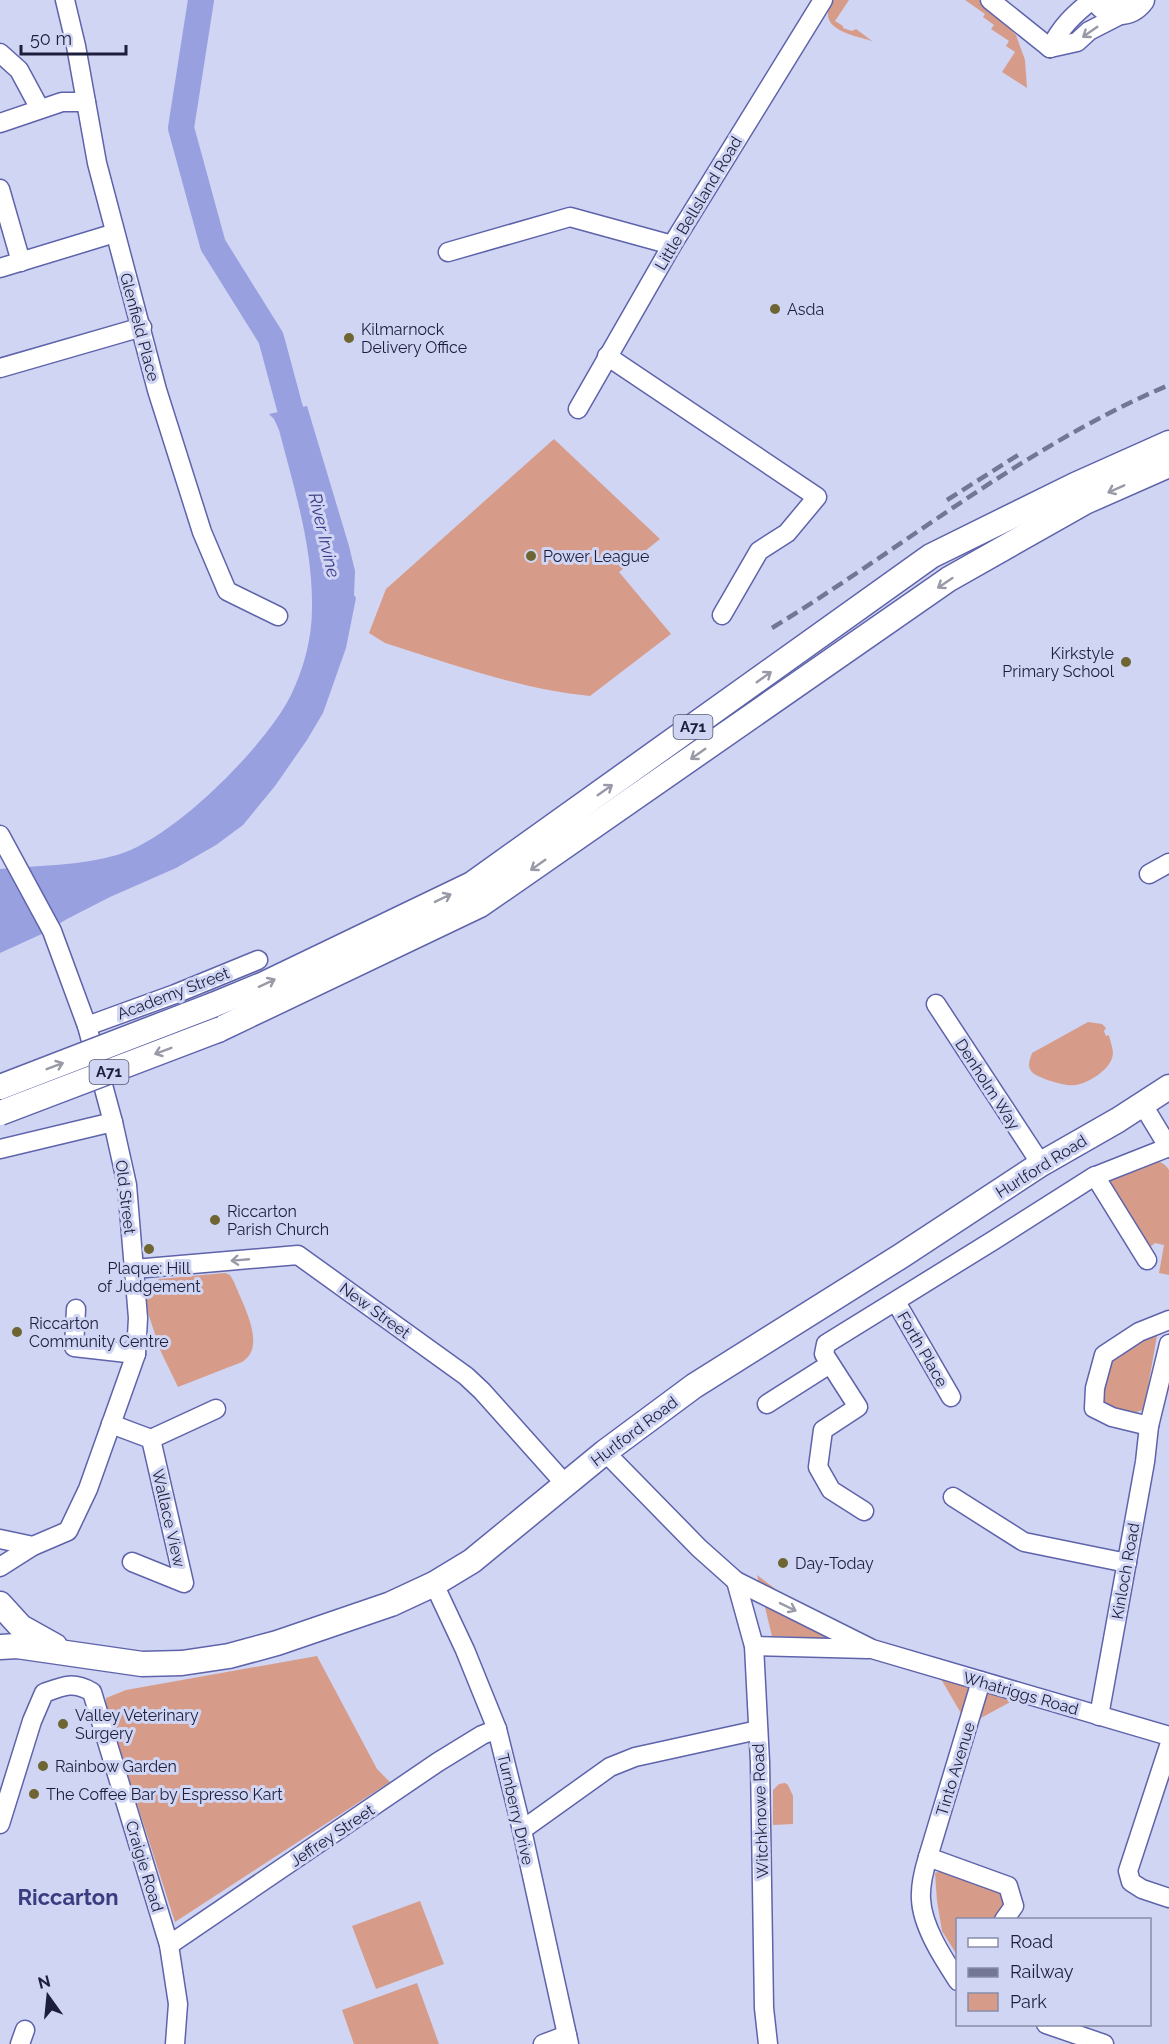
<svg xmlns="http://www.w3.org/2000/svg" width="1169" height="2044" viewBox="0 0 1169 2044" font-family="Raleway,sans-serif">
	<style>
		.green { fill: #d79c89 }
		.water { fill: #98a0e0 }
		.lines { fill: none; stroke-linecap: round; stroke-linejoin: round }
		.river { stroke: #98a0e0; stroke-width: 26 }
		.minor-casing { stroke: #5e63aa; stroke-width: 21 }
		.major-casing { stroke: #5e63aa; stroke-width: 27 }
		.minor { stroke: #fff; stroke-width: 18 }
		.major { stroke: #fff; stroke-width: 24 }
		.rail { stroke: #737694; stroke-width: 4.5; stroke-dasharray: 12 6; stroke-linecap: butt }
		.major-bridge-casing { stroke: #5e63aa; stroke-width: 27; stroke-linecap: butt }
		.major-bridge { stroke: #fff; stroke-width: 24 }
		.oneway { stroke: #999aa7 }
		.poi-dot { fill: #6f6532; stroke: #d0d5f4; stroke-width: 2 }
		.labels { text-anchor: middle; stroke-width: 6; stroke-linejoin: round; paint-order: stroke }
		.shield { fill: #d0d5f4; stroke: #525572; stroke-width: 1.5 }
		.shield-label { font-size: 15px; font-weight: bold; fill: #1c1e3b }
		.street-label { font-size: 16px; fill: #1c1e3b; stroke: #d0d5f4 }
		.poi-label { font-size: 16px; fill: #1c1e3b; stroke: #d0d5f4; text-anchor: start }
		.water-label { font-size: 18px; font-style: italic; fill: #393a85; stroke: #d0d5f4 }
		.district-label { font-size: 22px; font-weight: bold; fill: #393c7e; stroke: #d0d5f4 }
	</style>
	<rect width="100%" height="100%" fill="#d0d5f4"/>
	<g class="green">
		<path d="M833,0h16l-14,21 8,5v2l9,3 4,-2 16,12c-19,-6 -58,-12 -39,-41z"/>
		<polygon points="965,0 979,0 993,11 1016,35 1025,60 1027,88 1002,72 1015,52 1006,46 1009,41 991,29 994,25 983,17 985,14"/>
		<path d="M554,439l106,100 -41,33 52,62 -81,62c-71,-7 -138,-32 -205,-53l-16,-10 17,-44z"/>
		<path d="M1088,1022l14,2 4,4 -2,3 2,5 3,-1c1,7 6,16 3,23 -3,12 -25,26 -37,27 -8,2 -39,-7 -44,-14 -4,-6 -1,-12 1,-18z"/>
		<path d="M1150,1161c9,0 14,1 19,9v105l-10,-2 5,-28 -9,-2 -6,5 -40,-65 2,-6z"/>
		<path d="M225,1273l5,2 4,7c8,21 34,65 8,80l-64,25 -17,-35 -17,-51 3,-13 12,-9z"/>
		<path d="M1158,1330l-14,79c-10,7 -31,2 -41,-6l2,-38 6,-7z"/>
		<polygon points="757,1575 841,1639 772,1636"/>
		<polygon points="317,1656 377,1769 390,1782 175,1922 105,1704 106,1698 126,1690"/>
		<polygon points="941,1679 969,1688 962,1715"/>
		<polygon points="986,1692 1014,1700 979,1719"/>
		<polygon points="785,1783 788,1785 793,1796 793,1824 773,1825 773,1790 779,1784"/>
		<polygon points="943,1870 1002,1893 1006,1905 996,1919 958,1920 957,1955 942,1931 937,1901 935,1873"/>
		<polygon points="420,1901 444,1964 376,1989 352,1926"/>
		<polygon points="417,1983 439,2044 354,2044 342,2010"/>
	</g>
	<path class="water" d="M307,406l42,140 6,25 -1,24 2,3 -10,50 -23,65 -16,27 -32,46 -32,39 -27,20 -40,23 -66,29 -43,22 -23,14 -44,20v-84c39,-4 80,-3 117,-14 55,-15 149,-109 174,-160 13,-27 21,-57 21,-87 1,-61 -18,-120 -33,-178l-5,-11 -5,-5z"/>
	<g class="lines">
		<polyline class="river" points="201,0 181,128 213,245 271,338 299,442"/>
		<defs>
			<g id="minor">
				<polyline points="65,0 76,46 97,163 157,390 202,532 227,591 278,616"/>
				<polyline points="990,0 1050,48"/>
				<polyline points="1050,48 1077,42 1089,31 1128,11"/>
				<path d="M1050,48c12,-22 22,-32 42,-48"/>
				<polyline points="0,53 19,70 40,109"/>
				<polyline points="0,123 62,102 86,102"/>
				<polyline points="0,189 21,262"/>
				<polyline points="448,252 570,217 672,245"/>
				<polyline points="0,268 115,233"/>
				<polyline points="607,356 817,497 787,533 759,551 722,615"/>
				<polyline points="0,368 142,327"/>
				<polyline points="578,409 672,245 823,0"/>
				<polyline points="0,835 52,931 87,1026 113,1122 127,1185 138,1318 136,1354 88,1489 68,1531 33,1546 0,1567"/>
				<polyline points="1149,874 1169,863"/>
				<polyline points="936,1004 1041,1164"/>
				<polyline points="87,1026 175,994 258,960"/>
				<polyline points="1143,1105 1169,1148"/>
				<polyline points="0,1149 113,1122"/>
				<polyline points="1095,1176 1147,1260"/>
				<polyline points="134,1269 298,1255 466,1376 482,1391 566,1485"/>
				<polyline points="896,1302 951,1397"/>
				<polyline points="76,1309 74,1347 136,1354"/>
				<polyline points="767,1404 830,1364"/>
				<polyline points="111,1424 151,1439 184,1583 132,1562"/>
				<polyline points="1149,1426 1112,1417 1094,1408 1095,1388 1104,1355 1139,1332 1169,1320"/>
				<polyline points="151,1439 216,1409"/>
				<polyline points="605,1452 699,1548 736,1581 872,1649 1169,1736"/>
				<polyline points="953,1497 1024,1542 1127,1563"/>
				<polyline points="864,1511 831,1490 818,1467 823,1430 858,1407 824,1354 826,1344 994,1240 1093,1177 1169,1147"/>
				<polyline points="0,1539 33,1546"/>
				<polyline points="736,1581 754,1646 760,1762 764,2008 768,2044"/>
				<polyline points="434,1584 465,1650 497,1729 522,1830 569,2044"/>
				<polyline points="754,1646 868,1649"/>
				<polyline points="1099,1716 1145,1462 1149,1426 1169,1344"/>
				<polyline points="1169,1746 1128,1871 1131,1882 1142,1889 1169,1898"/>
				<path d="M0,1824l32,-103 12,-28c19,-7 29,-12 48,-1l77,253 9,59 -3,40"/>
				<polyline points="522,1830 610,1767 635,1757 758,1730"/>
				<polyline points="928,1857 1008,1886 1014,1906 1004,1920"/>
				<polyline points="169,1945 438,1762 482,1735 497,1729"/>
				<path d="M958,1981c-15,-23 -36,-55 -37,-82 -1,-14 3,-29 7,-42l53,-176"/>
				<polyline points="1046,2024 1104,2044"/>
				<polyline points="20,2044 25,2030"/>
				<polyline points="543,2044 567,2035"/>
			</g>
			<g id="major">
				<path d="M1097,0c12,16 33,16 45,0"/>
				<polyline points="213,1005 264,984 472,884 931,556 1075,485 1169,443"/>
				<polyline points="218,1030 480,905 949,579 1085,502 1169,465"/>
				<polyline points="0,1604 21,1627 55,1646"/>
				<polyline points="0,1647 17,1646 142,1664 182,1663 229,1656 277,1643 391,1604 434,1584 472,1561 605,1452 694,1386 901,1256 1041,1164 1118,1120 1169,1087"/>
			</g>
		</defs>
		<use href="#minor" class="minor-casing"/>
		<use href="#major" class="major-casing"/>
		<use href="#minor" class="minor"/>
		<use href="#major" class="major"/>
		<g class="rail">
			<polyline points="947,500 1018,455"/>
			<path d="M772,628c132,-81 253,-182 397,-243"/>
		</g>
		<defs>
			<g id="major-bridge">
				<polyline points="0,1087 213,1005"/>
				<polyline points="0,1113 218,1030"/>
			</g>
		</defs>
		<use href="#major-bridge" class="major-bridge-casing"/>
		<use href="#major-bridge" class="major-bridge"/>
	</g>
	<defs><path id="oneway-shaft" d="M-6 0H5M1.5-3L5.5 0L1.5 3" fill="none" stroke-width="1.6" stroke-linecap="round" stroke-linejoin="round" transform="scale(1.5)"/></defs>
	<g class="oneway">
		<use href="#oneway-shaft" transform="translate(1090 32) rotate(145)"/>
		<use href="#oneway-shaft" transform="translate(1116 489) rotate(156)"/>
		<use href="#oneway-shaft" transform="translate(945 583) rotate(146)"/>
		<use href="#oneway-shaft" transform="translate(764 677) rotate(-36)"/>
		<use href="#oneway-shaft" transform="translate(698 754) rotate(145)"/>
		<use href="#oneway-shaft" transform="translate(605 790) rotate(-35)"/>
		<use href="#oneway-shaft" transform="translate(538 865) rotate(145)"/>
		<use href="#oneway-shaft" transform="translate(443 898) rotate(-26)"/>
		<use href="#oneway-shaft" transform="translate(267 983) rotate(-25)"/>
		<use href="#oneway-shaft" transform="translate(163 1051) rotate(159)"/>
		<use href="#oneway-shaft" transform="translate(55 1066) rotate(-21)"/>
		<use href="#oneway-shaft" transform="translate(240 1260) rotate(175)"/>
		<use href="#oneway-shaft" transform="translate(788 1607) rotate(26)"/>
	</g>
	<g class="poi-dot">
		<circle cx="775" cy="309" r="6"/>
		<circle cx="349" cy="338" r="6"/>
		<circle cx="531" cy="556" r="6"/>
		<circle cx="1126" cy="662" r="6"/>
		<circle cx="215" cy="1220" r="6"/>
		<circle cx="149" cy="1249" r="6"/>
		<circle cx="17" cy="1332" r="6"/>
		<circle cx="783" cy="1563" r="6"/>
		<circle cx="63" cy="1724" r="6"/>
		<circle cx="43" cy="1766" r="6"/>
		<circle cx="34" cy="1794" r="6"/>
	</g>
	<g class="labels">
		<g class="shield">
			<rect x="673.5" y="715" width="39" height="24" rx="4.5"/>
			<rect x="89.5" y="1060" width="39" height="24" rx="4.5"/>
		</g>
		<g class="shield-label">
			<text x="693" y="732">A71</text>
			<text x="109" y="1077">A71</text>
		</g>
		<g class="street-label">
			<text transform="translate(698 203) rotate(-59)" y="6">Little Bellsland Road</text>
			<text transform="translate(140 327) rotate(75)" y="6">Glenfield Place</text>
			<text transform="translate(173 993) rotate(-21)" y="6">Academy Street</text>
			<text transform="translate(988 1084) rotate(57)" y="6">Denholm Way</text>
			<text transform="translate(1041 1166) rotate(-32)" y="6">Hurlford Road</text>
			<text transform="translate(126 1197) rotate(83)" y="6">Old Street</text>
			<text transform="translate(375 1310) rotate(36)" y="6">New Street</text>
			<text transform="translate(923 1349) rotate(60)" y="6">Forth Place</text>
			<text transform="translate(634 1431) rotate(-37)" y="6">Hurlford Road</text>
			<text transform="translate(169 1518) rotate(77)" y="6">Wallace View</text>
			<text transform="translate(1125 1571) rotate(-80)" y="6">Kinloch Road</text>
			<text transform="translate(1021 1693) rotate(16)" y="6">Whatriggs Road</text>
			<text transform="translate(955 1769) rotate(-73)" y="6">Tinto Avenue</text>
			<text transform="translate(516 1809) rotate(77)" y="6">Turnberry Drive</text>
			<text transform="translate(760 1811) rotate(-92)" y="6">Witchknowe Road</text>
			<text transform="translate(332 1835) rotate(-34)" y="6">Jeffrey Street</text>
			<text transform="translate(145 1866) rotate(73)" y="6">Craigie Road</text>
		</g>
		<g class="poi-label">
			<text x="787" y="315">Asda</text>
			<text x="361" y="335">Kilmarnock<tspan x="361" dy="18">Delivery Office</tspan></text>
			<text x="543" y="562">Power League</text>
			<text x="1114" y="659" text-anchor="end">Kirkstyle<tspan x="1114" dy="18">Primary School</tspan></text>
			<text x="227" y="1217">Riccarton<tspan x="227" dy="18">Parish Church</tspan></text>
			<text x="149" y="1274" text-anchor="middle">Plaque: Hill<tspan x="149" dy="18">of Judgement</tspan></text>
			<text x="29" y="1329">Riccarton<tspan x="29" dy="18">Community Centre</tspan></text>
			<text x="795" y="1569">Day-Today</text>
			<text x="75" y="1721">Valley Veterinary<tspan x="75" dy="18">Surgery</tspan></text>
			<text x="55" y="1772">Rainbow Garden</text>
			<text x="46" y="1800">The Coffee Bar by Espresso Kart</text>
		</g>
		<g class="water-label">
			<text transform="translate(324 535) rotate(77)" y="6">River Irvine</text>
		</g>
		<g class="district-label">
			<text x="68" y="1905">Riccarton</text>
		</g>
	</g>
	<rect x="956" y="1918" width="195" height="108" fill="#d0d5f4" stroke="#888caa" stroke-width="1.5"/>
	<rect x="968" y="1938" width="30" height="9" fill="#ffffff" stroke="#888caa" stroke-width="1.5"/>
	<text x="1010" y="1948" font-size="18" fill="#1c1e3b">Road</text>
	<rect x="968" y="1968" width="30" height="9" fill="#737694" stroke="#888caa" stroke-width="1.5"/>
	<text x="1010" y="1978" font-size="18" fill="#1c1e3b">Railway</text>
	<rect x="968" y="1993" width="30" height="18" fill="#d79c89" stroke="#888caa" stroke-width="1.5"/>
	<text x="1010" y="2008" font-size="18" fill="#1c1e3b">Park</text>
	<g transform="translate(48 1996) rotate(345)" stroke="#d0d5f4" stroke-width="4.5" paint-order="stroke">
	<path d="M0-4.5L10 22L0 15L-10 22Z" fill="#1c1e3b"/>
	<text y="-9" font-size="16" font-weight="bold" text-anchor="middle" fill="#1c1e3b">N</text>
	</g>
	<path d="M21 45v9h105v-9" fill="none" stroke="#1c1e3b" stroke-width="3"/>
	<text x="30" y="45" font-size="18" fill="#1c1e3b" stroke="#d0d5f4" stroke-width="4.5" paint-order="stroke">50 m</text>
</svg>
